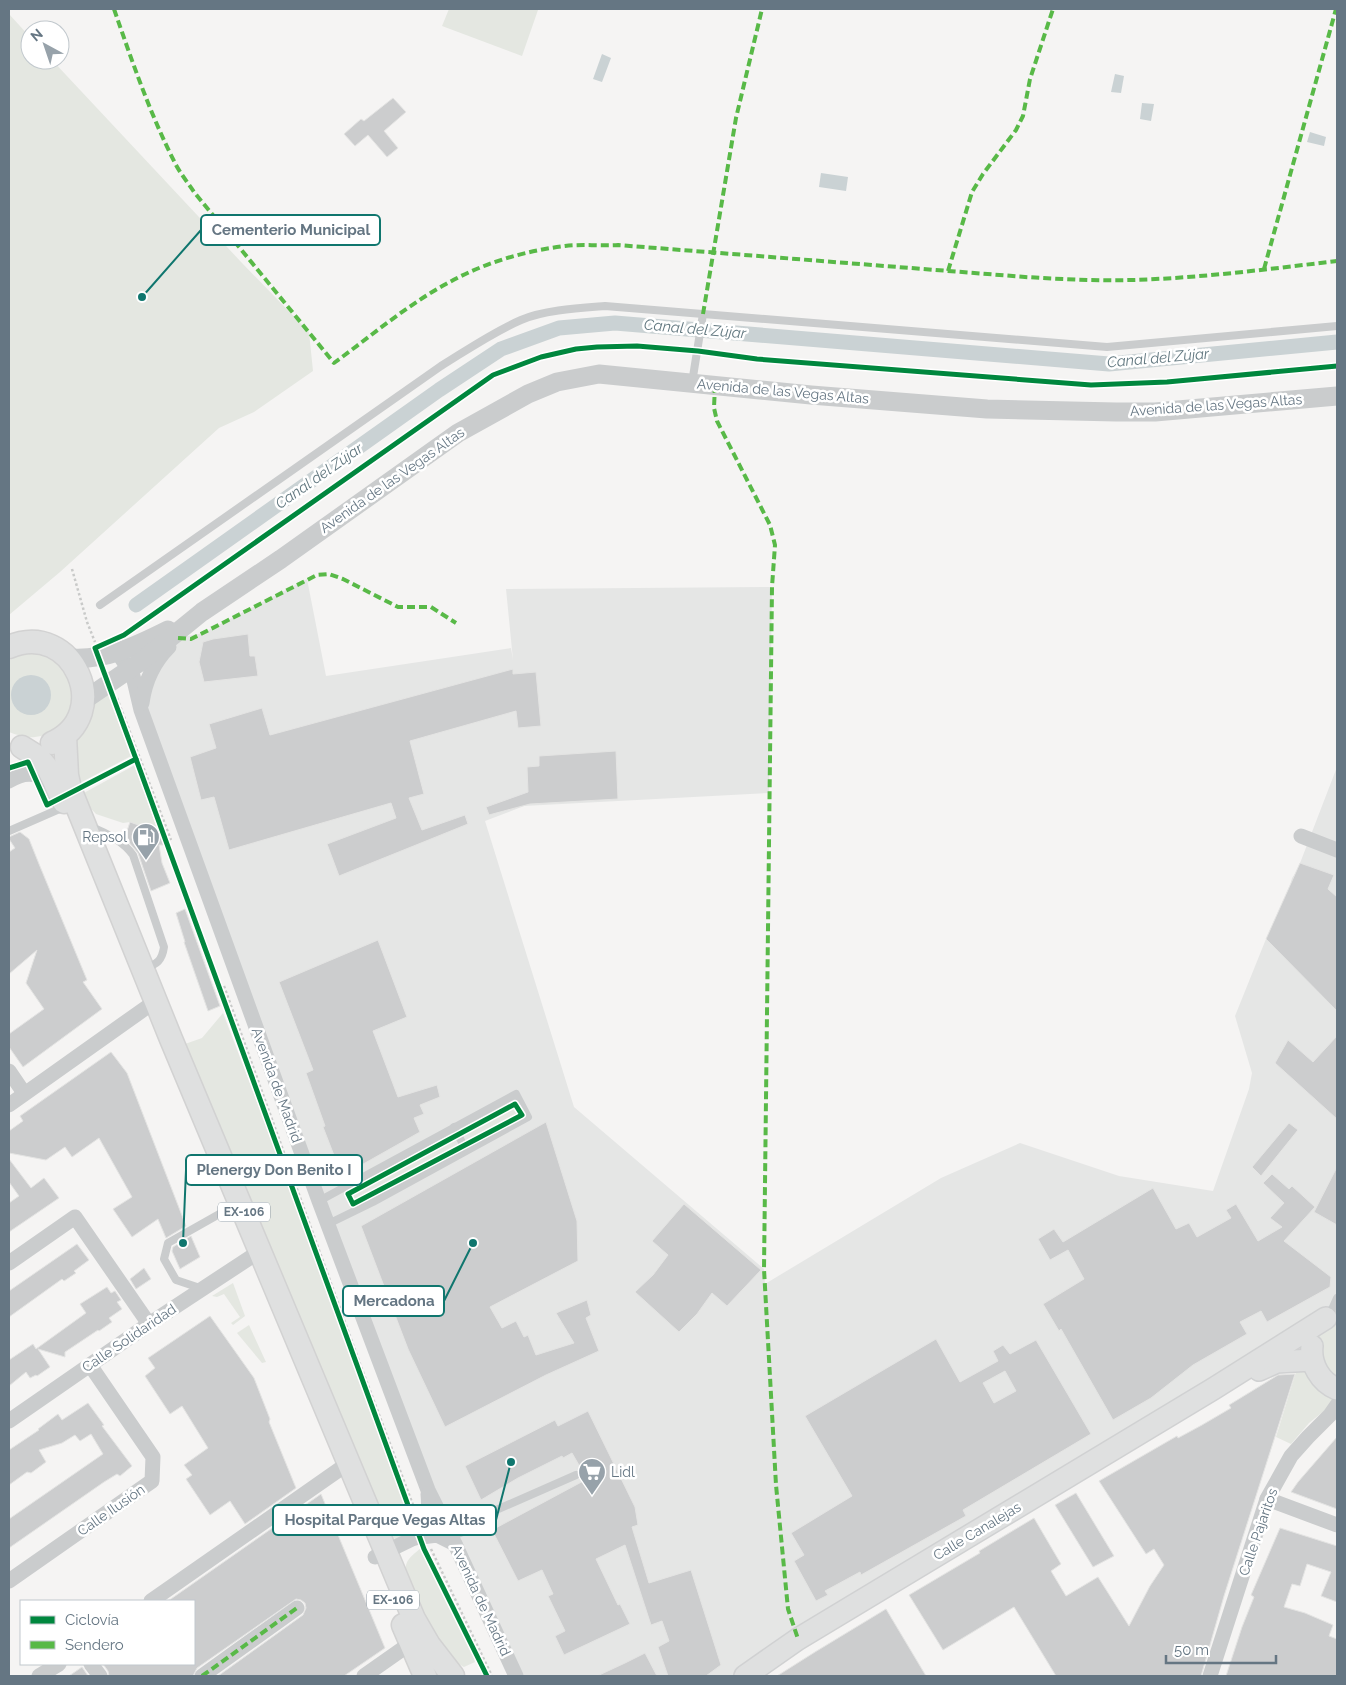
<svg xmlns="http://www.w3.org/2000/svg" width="1346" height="1685" viewBox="0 0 1346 1685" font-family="Raleway,sans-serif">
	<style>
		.built { fill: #e5e6e5 }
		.green { fill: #e4e7e1 }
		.water { fill: #cad2d4 }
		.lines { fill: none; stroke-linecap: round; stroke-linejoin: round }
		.canal { stroke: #cad2d4; stroke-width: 15 }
		.building { fill: #cccdce; stroke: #e4e4e3; fill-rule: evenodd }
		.secondary-casing { stroke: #d0d1d2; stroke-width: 24 }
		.primary-casing { stroke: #d2d2d2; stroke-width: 25 }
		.path { stroke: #c9cac9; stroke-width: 2.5; stroke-dasharray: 2.5 2.5; stroke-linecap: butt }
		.service { stroke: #cacccd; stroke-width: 8 }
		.minor { stroke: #cacccd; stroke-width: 15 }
		.tertiary { stroke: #cacccd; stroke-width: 19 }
		.secondary { stroke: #dfe0e0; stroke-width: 21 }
		.primary { stroke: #dfe0e0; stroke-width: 22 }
		.quiet { stroke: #58b947; stroke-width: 4; stroke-dasharray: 8 4; stroke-linecap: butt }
		.cycleway-casing { stroke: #fff; stroke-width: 8 }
		.cycleway { stroke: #00873e; stroke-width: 5 }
		.labels { text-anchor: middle; stroke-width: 5; stroke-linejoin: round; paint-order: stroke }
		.shield { fill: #fff; stroke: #939fa8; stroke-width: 1 }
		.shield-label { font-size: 12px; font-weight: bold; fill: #657683 }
		.street-label { font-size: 14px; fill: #657683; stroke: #fff }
		.poi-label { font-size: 14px; fill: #657683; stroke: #fff; text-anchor: end }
		.water-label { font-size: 15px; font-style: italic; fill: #61777f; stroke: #fff }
		.leader { fill: none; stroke: #0f766e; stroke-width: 2 }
		.callout-dot { fill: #0f766e; stroke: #fff; stroke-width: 2 }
		.callout { fill: #fff; stroke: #0f766e; stroke-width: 2 }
		.callout-label { font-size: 15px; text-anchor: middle; font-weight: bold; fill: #657683 }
	</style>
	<rect width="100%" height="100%" fill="#f5f4f3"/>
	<polygon class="built" points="307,579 326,676 511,648 513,660 506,589 772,587 769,793 524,806 485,821 574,1107 764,1269 765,1284 941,1178 1020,1143 1119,1176 1213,1191 1249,1089 1252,1073 1235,1016 1266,939 1290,887 1292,878 1297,871 1337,767 1337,1310 1275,1351 745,1676 516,1676 455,1544 150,732 144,688 178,638 203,633"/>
	<g class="green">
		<polygon points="449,9 535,9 538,10 522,56 442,26"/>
		<polygon points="9,14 30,37 30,60 52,60 242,263 309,332 313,371 254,412 219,428 60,572 9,615"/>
		<path d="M33,653c9,2 18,4 25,10 27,24 13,71 -23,74 -9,1 -18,-2 -26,-5v-72l10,-5z"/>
		<polygon points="108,691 133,755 78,784 71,750 93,704"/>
		<polygon points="135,765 158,832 130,822 123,823 96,814 85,802 82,794"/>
		<polygon points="223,1013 317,1259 397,1485 415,1529 397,1540 391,1537 185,1044 202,1038"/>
		<polygon points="514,1106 518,1115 472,1139 468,1130"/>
		<polygon points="451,1141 455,1148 354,1201 351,1194"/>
		<polygon points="233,1283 245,1316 233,1325 231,1323 240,1317 224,1294 217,1297 212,1296"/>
		<polygon points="1337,1310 1337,1408 1330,1406 1309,1423 1291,1444 1276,1437 1296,1372 1303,1359 1313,1337 1326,1318"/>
		<polygon points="249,1325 266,1362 262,1363 237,1333"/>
		<path d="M421,1548l52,106 2,8 -11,5c-23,-11 -47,-67 -58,-91 -2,-15 3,-18 15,-28z"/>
	</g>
	<g class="water">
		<polygon points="602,54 611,58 602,82 593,79"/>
		<polygon points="1115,74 1124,76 1121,93 1111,92"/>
		<polygon points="1142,103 1154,104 1151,121 1140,119"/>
		<polygon points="1310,132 1326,137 1324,146 1307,142"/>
		<polygon points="821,173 848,177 846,191 819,187"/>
		<circle cx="31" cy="695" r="20"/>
	</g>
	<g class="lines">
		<polyline class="canal" points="136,605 439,390 501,349 559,328 615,323 1109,364 1337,342"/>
	</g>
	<g class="building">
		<polygon points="393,98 406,112 384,131 398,148 387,157 368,135 355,146 344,134 361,119 364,121"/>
		<polygon points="248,634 250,656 255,656 258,676 204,682 199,662 203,642 213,639"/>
		<polygon points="513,669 513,674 536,672 541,726 518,728 516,711 410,741 424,794 409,798 422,830 465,815 468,824 426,841 339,876 327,844 396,818 391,803 229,850 214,797 201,800 190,757 216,748 209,724 262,708 270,735"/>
		<polygon points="616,751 618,799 530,804 489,815 486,807 528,792 527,767 539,766 539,756"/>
		<polygon points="130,822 158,832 164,845 159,845 162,863 170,883 151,891 138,853 127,840 126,834"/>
		<polygon points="20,832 29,839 39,864 87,980 83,982 102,1009 23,1067 9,1047 9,1034 44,1009 26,983 37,950 9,974 9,852 15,848 9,839 9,837"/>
		<polygon points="1300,863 1334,875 1328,889 1337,897 1337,1011 1266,939"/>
		<polygon points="185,909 220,1006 208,1011 184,942 185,942 176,913"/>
		<polygon points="378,940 407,1017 373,1031 398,1097 437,1085 440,1097 420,1105 424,1114 414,1118 420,1132 342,1176 323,1127 325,1126 306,1073 313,1070 279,982"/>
		<polygon points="1337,1036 1337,1119 1275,1063 1288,1040 1313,1062"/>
		<polygon points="111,1052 127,1073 186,1226 166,1238 158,1219 132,1237 113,1209 132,1197 99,1138 72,1157 65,1147 46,1160 9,1153 9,1131 23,1121 20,1116"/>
		<polygon points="546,1122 577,1221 578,1261 490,1307 502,1328 516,1321 524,1337 528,1335 536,1355 574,1343 556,1313 587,1300 591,1315 586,1318 599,1351 546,1375 445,1427 408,1349 361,1226"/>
		<polygon points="1289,1123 1298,1130 1261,1176 1252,1167"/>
		<polygon points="9,1159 31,1188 44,1178 59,1198 9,1232 9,1203 19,1196 9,1182"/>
		<polygon points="1337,1167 1337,1225 1314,1212"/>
		<polygon points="1272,1174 1289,1189 1292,1186 1315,1207 1284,1241 1331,1277 1330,1287 1267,1322 1261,1311 1240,1322 1247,1334 1193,1365 1151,1398 1113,1420 1061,1329 1059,1331 1043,1304 1084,1279 1068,1250 1050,1260 1038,1239 1054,1229 1063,1242 1153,1188 1176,1229 1189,1223 1197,1237 1231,1218 1226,1210 1236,1204 1258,1241 1282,1227 1270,1218 1284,1203 1263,1183"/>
		<polygon points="684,1204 761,1270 727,1306 712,1293 697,1314 679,1332 635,1292 653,1275 668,1255 652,1241"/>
		<polygon points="191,1236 200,1257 180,1269 172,1251 173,1247"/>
		<polygon points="77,1244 89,1260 74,1271 76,1273 64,1281 62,1279 9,1317 9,1291"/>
		<polygon points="144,1268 151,1279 136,1289 130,1279"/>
		<polygon points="107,1287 111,1293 115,1291 121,1300 117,1302 122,1309 109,1318 112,1322 99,1331 98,1330 65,1352 65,1357 38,1349 50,1367 37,1376 36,1375 30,1378 26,1372 9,1386 9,1360 33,1344 36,1349 86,1313 80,1304"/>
		<polygon points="210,1316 254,1378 270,1419 269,1422 296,1488 245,1524 230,1501 210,1515 186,1479 192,1475 184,1465 208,1448 182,1406 170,1414 145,1376 155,1368 148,1358"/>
		<path d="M936,1339l24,43 38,-21 -5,-10 10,-6 7,9 26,-14 55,94 -128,76 3,6 -105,59 -1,-3 -35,19 3,4 -12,6 -22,-40 10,-6 -13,-22 61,-37 -47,-80zM1005,1371l11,20 -22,12 -11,-20z"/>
		<polygon points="1295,1374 1224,1596 1201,1676 1056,1676 1014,1607 943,1650 909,1595 980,1553 979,1551 1034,1518 1061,1564 1051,1571 1066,1596 1098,1577 1129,1626 1150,1586 1164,1565 1154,1549 1146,1554 1099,1481 1177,1436 1178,1438 1202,1425 1231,1408 1229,1405 1278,1375"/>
		<polygon points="88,1403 104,1425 102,1426 132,1466 120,1476 117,1474 104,1482 9,1548 9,1519 103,1454 91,1434 80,1441 75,1435 62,1443 39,1450 46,1462 31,1473 27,1472 9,1485 9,1450 39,1430 38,1429 58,1414 62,1420"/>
		<polygon points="588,1411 635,1507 638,1525 632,1527 649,1583 691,1570 721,1665 706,1676 668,1676 658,1647 669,1641 662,1621 651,1625 625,1545 596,1559 618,1605 620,1604 630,1624 564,1655 555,1636 565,1631 548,1596 553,1594 542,1570 518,1581 492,1530 587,1479 572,1453 563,1458 562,1456 518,1478 481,1500 465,1466 555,1420 558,1426"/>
		<polygon points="1337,1437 1337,1509 1291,1492 1298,1482"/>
		<polygon points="1076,1493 1114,1556 1093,1567 1055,1505"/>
		<polygon points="321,1494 385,1648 344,1676 218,1676 303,1615 306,1608 305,1603 301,1600 296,1599 197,1668 193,1676 109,1676 108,1671 103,1664 194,1664 194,1601 168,1601"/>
		<polygon points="1280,1528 1337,1546 1337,1602 1321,1596 1331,1572 1307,1564 1300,1586 1292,1584 1284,1607 1305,1613 1333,1625 1329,1636 1337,1639 1337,1676 1226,1676 1242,1627 1254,1597 1251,1595"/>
		<polygon points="886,1609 926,1676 777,1676 815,1652"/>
		<polygon points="645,1653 657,1676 597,1676 625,1663"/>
		<polygon points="82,1667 88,1676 69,1676"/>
	</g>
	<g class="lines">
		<defs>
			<g id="secondary">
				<path d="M1312,1346c-2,18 8,36 25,43"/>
				<polyline points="1259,1370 1277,1362 1312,1360"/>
				<polyline points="745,1676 798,1639 1213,1389 1326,1318"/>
			</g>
			<g id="primary">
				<path d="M9,647c64,-28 106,68 43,96"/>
				<polyline points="65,736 67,775 70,789 171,1039 414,1619 429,1645 453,1676"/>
				<polyline points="22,747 38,757 49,770 64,802"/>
				<polyline points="403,1625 425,1676"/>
			</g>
		</defs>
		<use href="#secondary" class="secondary-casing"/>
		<use href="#primary" class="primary-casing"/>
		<g class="path">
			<polyline points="72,569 87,622 95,642"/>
			<polyline points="117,698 171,840"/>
			<polyline points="224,986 360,1364 413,1505"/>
			<polyline points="431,1549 492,1676"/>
		</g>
		<g class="service">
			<polyline points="692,383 703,314"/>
			<path d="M100,605l341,-239c26,-16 52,-34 80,-46 23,-10 59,-12 84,-14l502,41 230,-21"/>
			<path d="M91,827c16,6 32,14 42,28l31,92c-2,14 -7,17 -20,22"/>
			<polyline points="9,831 64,807"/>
			<polyline points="454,1127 466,1150"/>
			<polyline points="319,1201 516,1094 528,1117 373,1202 328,1224"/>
			<polyline points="203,1289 176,1280 164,1259 168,1243 230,1208"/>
			<polyline points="1329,1316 1337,1298"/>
			<polyline points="451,1537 476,1526 478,1518 576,1475"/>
		</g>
		<g class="minor">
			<polyline points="118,653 133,676 141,710 319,1201 428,1490 455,1544 516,1676"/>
			<path d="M142,703c3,-22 11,-40 27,-56"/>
			<path d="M9,781c19,-12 31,-7 48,6"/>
			<polyline points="1301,836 1337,850"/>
			<polyline points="9,1071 24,1093"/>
			<polyline points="9,1105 147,1007"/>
			<polyline points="9,1263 75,1217 149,1324"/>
			<polyline points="9,1421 149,1324 251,1257"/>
			<polyline points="1267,1499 1337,1525"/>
			<path d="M414,1538c13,-18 16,-22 14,-44"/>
			<polyline points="375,1557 414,1538 437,1535 455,1544"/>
			<polyline points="9,1581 152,1481 153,1457 90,1365"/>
			<polyline points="151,1601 340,1469 349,1464"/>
			<polyline points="91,1664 100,1676"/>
			<polyline points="39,1676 59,1664"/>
			<polyline points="202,1676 297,1608"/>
			<polyline points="364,1676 411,1643"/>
			<polyline points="1210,1676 1267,1499 1291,1456 1308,1437 1330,1415 1337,1405"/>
		</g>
		<g class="tertiary">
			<path d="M69,658c36,3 67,-12 99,-28"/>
			<polyline points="83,701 143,660 202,612 281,559 458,433 528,394 557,382 599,374 811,395 987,409 1116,412 1155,412 1337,396"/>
		</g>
		<use href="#secondary" class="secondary"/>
		<use href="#primary" class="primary"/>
		<g class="quiet">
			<path d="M114,9c18,52 36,105 61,154 5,10 13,20 19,29l140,171c37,-27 72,-57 112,-79 37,-21 78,-33 119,-38 17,-2 36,0 53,-1l407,32c35,2 71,4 107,3 69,-2 137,-11 205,-19"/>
			<polyline points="1264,269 1336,9"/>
			<polyline points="948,271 972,192 983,174 1016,130 1023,116 1030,79 1053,9"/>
			<polyline points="703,314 736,118 762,9"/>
			<polyline points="715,385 714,408 717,421 770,525 775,545 772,587 764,1269 776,1485 788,1609 798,1639"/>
			<polyline points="178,638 191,639 317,575 329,574 343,579 398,607 431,607 456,623"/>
			<polyline points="202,1676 297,1608"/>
		</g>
		<defs>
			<g id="cycleway">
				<polyline points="136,759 424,1549 487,1676"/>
				<polyline points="9,768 28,762 47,805 136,759 95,648 124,635 493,375 541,357 576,349 597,347 637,346 698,351 757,359 1091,385 1167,382 1337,366"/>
				<polygon points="515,1104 522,1115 353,1204 348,1194"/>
			</g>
		</defs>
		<use href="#cycleway" class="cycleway-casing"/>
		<use href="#cycleway" class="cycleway"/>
	</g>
	<defs>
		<symbol id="fuel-pin" viewBox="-11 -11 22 30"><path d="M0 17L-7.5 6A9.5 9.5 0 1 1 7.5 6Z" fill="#97a2aa" stroke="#fff"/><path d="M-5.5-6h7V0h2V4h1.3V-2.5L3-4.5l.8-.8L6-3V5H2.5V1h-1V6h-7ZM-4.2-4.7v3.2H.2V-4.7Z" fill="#fff"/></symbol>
		<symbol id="supermarket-pin" viewBox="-11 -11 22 30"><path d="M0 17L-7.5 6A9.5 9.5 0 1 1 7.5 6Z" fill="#97a2aa" stroke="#fff"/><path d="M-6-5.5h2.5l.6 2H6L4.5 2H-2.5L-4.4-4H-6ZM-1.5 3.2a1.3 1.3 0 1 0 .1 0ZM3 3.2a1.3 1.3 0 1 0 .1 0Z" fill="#fff"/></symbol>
	</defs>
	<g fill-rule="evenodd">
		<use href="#fuel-pin" x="130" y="821" width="32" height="43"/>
		<use href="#supermarket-pin" x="576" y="1456" width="32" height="43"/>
	</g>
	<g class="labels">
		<g class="shield">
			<rect x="218" y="1202.5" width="52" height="19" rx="4"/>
			<rect x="367" y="1590.5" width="52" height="19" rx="4"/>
		</g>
		<g class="shield-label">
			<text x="244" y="1216">EX-106</text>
			<text x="393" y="1604">EX-106</text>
		</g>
		<g class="street-label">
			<text transform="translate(783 391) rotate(5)" y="5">Avenida de las Vegas Altas</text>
			<text transform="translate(1216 405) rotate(-4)" y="5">Avenida de las Vegas Altas</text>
			<text transform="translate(392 480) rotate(-35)" y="5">Avenida de las Vegas Altas</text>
			<text transform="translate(277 1085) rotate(70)" y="5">Avenida de Madrid</text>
			<text transform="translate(129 1338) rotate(-34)" y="5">Calle Solidaridad</text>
			<text transform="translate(111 1510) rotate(-35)" y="5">Calle Ilusión</text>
			<text transform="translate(977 1531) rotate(-31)" y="5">Calle Canalejas</text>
			<text transform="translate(1258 1532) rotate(-71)" y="5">Calle Pajaritos</text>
			<text transform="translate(481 1600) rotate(65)" y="5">Avenida de Madrid</text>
		</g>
		<g class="poi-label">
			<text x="127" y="842">Repsol</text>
			<text x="611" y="1477" text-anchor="start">Lidl</text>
		</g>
		<g class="water-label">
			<text transform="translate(695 329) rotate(5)" y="5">Canal del Zújar</text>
			<text transform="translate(1158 358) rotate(-5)" y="5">Canal del Zújar</text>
			<text transform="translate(319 476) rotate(-35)" y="5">Canal del Zújar</text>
		</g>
	</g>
	<path class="leader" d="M142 297L201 230M183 1243L186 1170M473 1243L444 1301M511 1462L496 1520"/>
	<g class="callout-dot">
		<circle cx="142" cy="297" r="5"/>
		<circle cx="183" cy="1243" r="5"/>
		<circle cx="473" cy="1243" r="5"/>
		<circle cx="511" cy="1462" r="5"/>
	</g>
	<g class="callout">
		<rect x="201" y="215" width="179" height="30" rx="5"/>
		<rect x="186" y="1155" width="176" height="30" rx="5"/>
		<rect x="343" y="1286" width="101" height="30" rx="5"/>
		<rect x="273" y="1505" width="223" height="30" rx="5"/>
	</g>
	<g class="callout-label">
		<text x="291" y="235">Cementerio Municipal</text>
		<text x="274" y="1175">Plenergy Don Benito I</text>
		<text x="394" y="1306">Mercadona</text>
		<text x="385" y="1525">Hospital Parque Vegas Altas</text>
	</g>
	<rect width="1346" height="1685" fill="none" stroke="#657683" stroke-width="20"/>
	<rect x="20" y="1600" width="175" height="65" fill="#ffffff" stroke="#c1c8cd"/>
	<rect x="30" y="1616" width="25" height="8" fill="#00873e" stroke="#c1c8cd"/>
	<text x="65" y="1625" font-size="15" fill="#657683">Ciclovía</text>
	<rect x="30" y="1641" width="25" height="8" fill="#58b947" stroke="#c1c8cd"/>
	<text x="65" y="1650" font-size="15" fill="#657683">Sendero</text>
	<g transform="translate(45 45) rotate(320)"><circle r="24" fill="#ffffff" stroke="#c1c8cd"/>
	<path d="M0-4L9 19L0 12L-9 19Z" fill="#97a2aa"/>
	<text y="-8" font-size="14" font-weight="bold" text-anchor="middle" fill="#657683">N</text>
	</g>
	<path d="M1166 1655v8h110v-8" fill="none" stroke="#657683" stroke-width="2.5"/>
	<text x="1174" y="1655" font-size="15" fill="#657683" stroke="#ffffff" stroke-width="4" paint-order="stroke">50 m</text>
</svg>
